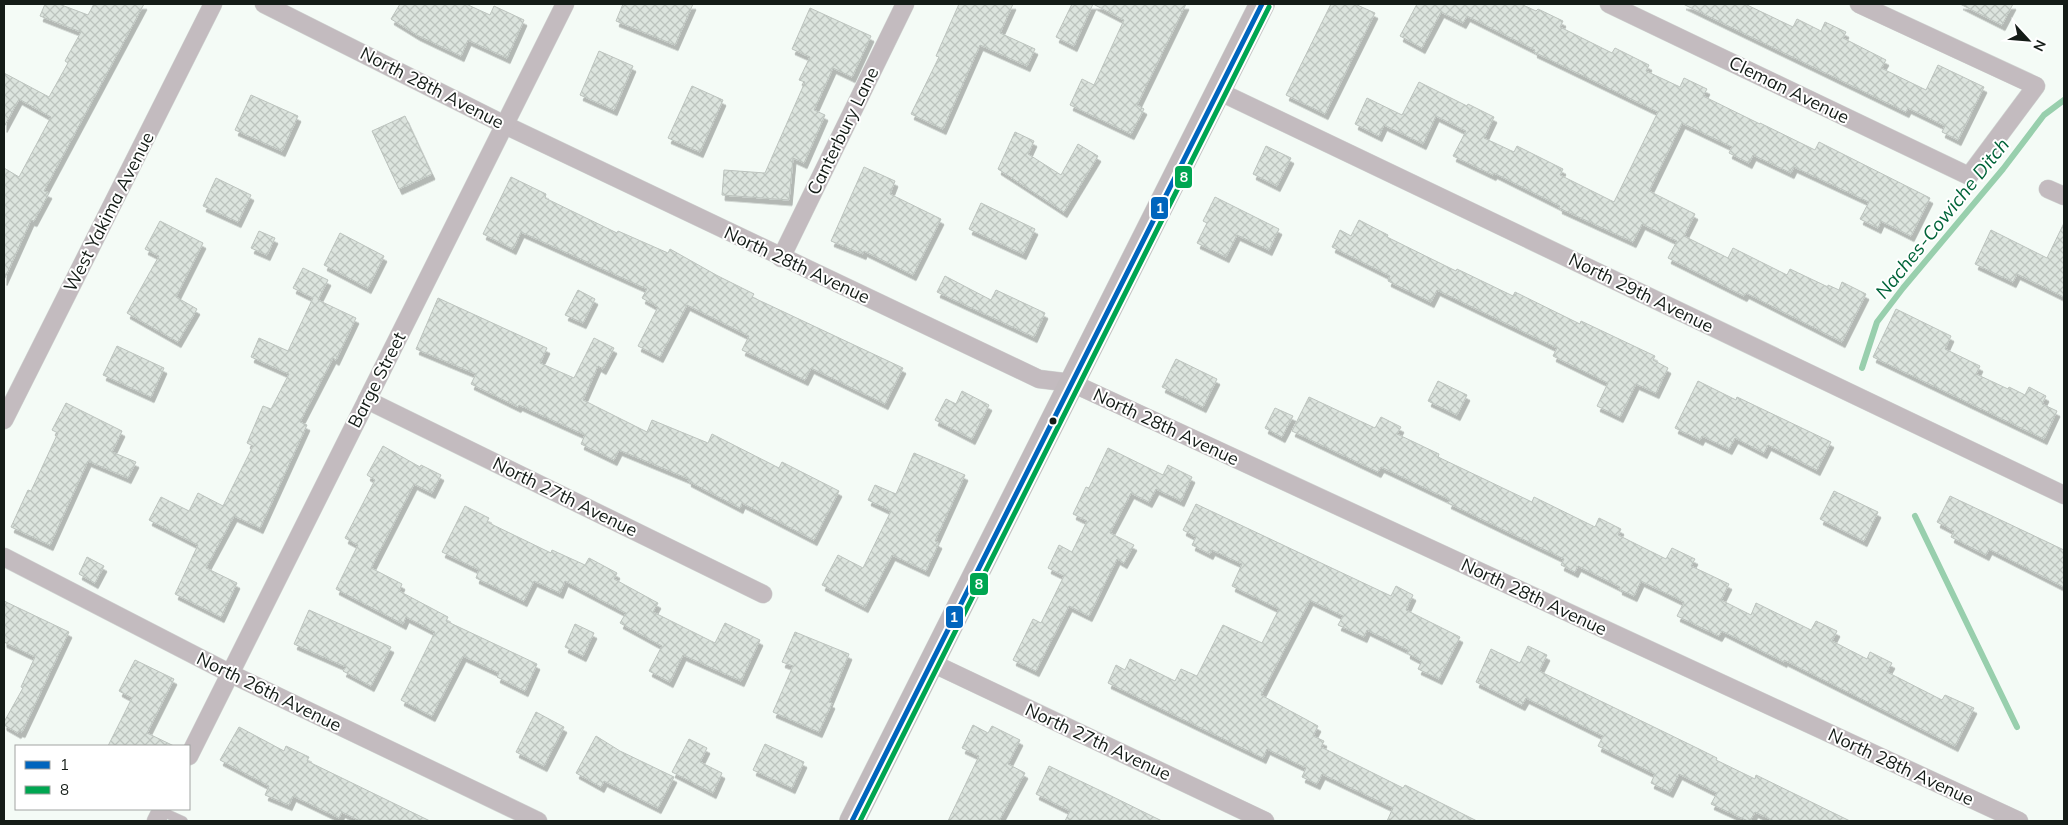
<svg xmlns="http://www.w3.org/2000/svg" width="2068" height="825" viewBox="0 0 2068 825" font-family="Mulish,sans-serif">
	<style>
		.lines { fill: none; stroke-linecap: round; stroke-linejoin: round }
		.stream { stroke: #98cfad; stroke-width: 6 }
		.building { fill: url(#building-cross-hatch); stroke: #bcc3be; filter: url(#shadow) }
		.lane-casing { stroke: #d1d6d3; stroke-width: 10 }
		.street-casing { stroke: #d1d6d3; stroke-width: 19 }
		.secondary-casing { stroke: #d1d6d3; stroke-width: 26 }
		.lane { stroke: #c3bbbf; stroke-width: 9 }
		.street { stroke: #c3bbbf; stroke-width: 18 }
		.secondary { stroke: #c1babd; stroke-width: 25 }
		.bus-1-casing { stroke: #fff; stroke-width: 9 }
		.bus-2-casing { stroke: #fff; stroke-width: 9 }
		.bus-1 { stroke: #0065bd; stroke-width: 5 }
		.bus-2 { stroke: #00a651; stroke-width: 5 }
		.bus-dot { fill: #141c17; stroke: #fff; stroke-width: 2 }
		.labels { text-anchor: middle; stroke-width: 4; stroke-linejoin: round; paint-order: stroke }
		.street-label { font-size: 18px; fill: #141c17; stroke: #fff }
		.water-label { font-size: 19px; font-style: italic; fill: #016439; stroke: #fff }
		.line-badge { stroke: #fff; stroke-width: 2 }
		.badge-label { font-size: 14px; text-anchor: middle; font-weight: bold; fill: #fff }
	</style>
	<defs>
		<pattern id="building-cross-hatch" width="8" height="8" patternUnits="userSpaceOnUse" patternTransform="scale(1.25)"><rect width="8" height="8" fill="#dce4de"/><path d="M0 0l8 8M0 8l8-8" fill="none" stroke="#bcc3be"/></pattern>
		<filter id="shadow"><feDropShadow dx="3" dy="5.5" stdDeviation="0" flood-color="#0004"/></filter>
	</defs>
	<rect width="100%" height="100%" fill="#f4fbf6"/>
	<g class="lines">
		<g class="stream">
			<polyline points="1862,368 1877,322 1903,288 2003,169 2044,115 2064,100"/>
			<polyline points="1915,516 2017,727"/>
		</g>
	</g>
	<g class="building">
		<polygon points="45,4 59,4 88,15 94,4 144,4 44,191 49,193 34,221 31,220 4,280 4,168 19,177 51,117 19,99 4,127 4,73 49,97 68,63 65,61 81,32 40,16"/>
		<polygon points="400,4 466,4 490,15 494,6 524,20 507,58 468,40 461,56 417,35 391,19"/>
		<polygon points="623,4 693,4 675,45 616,21"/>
		<polygon points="959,4 1013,4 1000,33 1035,49 1027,66 980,45 943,129 911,114 939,57 936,56"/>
		<polygon points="1072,4 1186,4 1137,105 1144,109 1131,134 1070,105 1082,79 1094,85 1124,20 1093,4 1074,46 1056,37"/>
		<polygon points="1331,4 1355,4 1375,13 1325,114 1286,95"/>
		<polygon points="1417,4 1521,4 1536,11 1538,9 1563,21 1560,27 1612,53 1615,48 1649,65 1646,71 1680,87 1684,78 1707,89 1703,96 1760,124 1760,123 1815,150 1819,142 1930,198 1911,236 1881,221 1878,228 1860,219 1869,202 1794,167 1791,173 1753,155 1749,163 1729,153 1732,147 1682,123 1649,191 1695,214 1684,236 1728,258 1733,248 1787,275 1790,269 1828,287 1828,285 1839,290 1842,282 1866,294 1842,342 1746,293 1744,296 1668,258 1677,241 1642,224 1633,242 1559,208 1560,206 1494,173 1493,175 1453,156 1466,131 1436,116 1423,144 1384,125 1379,136 1355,124 1367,98 1402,115 1419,82 1467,106 1468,104 1494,117 1484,138 1514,152 1517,146 1563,169 1560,175 1614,202 1658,112 1534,52 1535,50 1467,16 1463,23 1441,12 1422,48 1400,36"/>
		<polygon points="1683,4 1745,4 1793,27 1797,19 1821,31 1825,22 1846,32 1843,38 1886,60 1881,68 1926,90 1938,65 1984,87 1958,140 1942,132 1945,126 1908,108 1906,112"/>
		<polygon points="1960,4 2013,4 2002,25"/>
		<polygon points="810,8 871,36 852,77 833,68 814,110 825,115 804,163 793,158 789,200 722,195 724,170 765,173 805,82 799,80 810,57 792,49"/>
		<polygon points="599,51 633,66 614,110 580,95"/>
		<polygon points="692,86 723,100 700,152 668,138"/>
		<polygon points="251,95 298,116 282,151 235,130"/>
		<polygon points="405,116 432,174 399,189 372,131"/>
		<polygon points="1015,132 1034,141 1028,154 1061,175 1078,144 1098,156 1064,212 998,169"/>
		<polygon points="1266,146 1291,158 1277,186 1253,174"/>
		<polygon points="864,167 895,181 890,194 941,219 913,275 864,251 863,254 831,241"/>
		<polygon points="511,177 546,194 545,198 617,233 618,231 668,253 670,249 718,276 754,294 752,297 903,368 885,404 811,368 805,380 742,350 749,336 687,305 660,357 638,346 658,307 642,298 647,289 521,232 513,249 483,234"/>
		<polygon points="216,178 251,195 238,222 203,206"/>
		<polygon points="1215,197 1279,229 1269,250 1237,235 1226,257 1197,243 1207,223 1203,221"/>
		<polygon points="981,203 1035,229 1023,254 969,229"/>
		<polygon points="1359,220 1388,235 1387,237 1456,271 1457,269 1513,296 1515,292 1580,324 1581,321 1655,356 1653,360 1668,368 1656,393 1636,384 1620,417 1597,406 1608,383 1553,356 1557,348 1437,290 1431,302 1388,281 1390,276 1332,247 1340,230 1351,236"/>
		<polygon points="160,221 203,243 176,297 197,309 178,342 127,313 159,256 145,249"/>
		<polygon points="2064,223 2064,297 2017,274 2013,282 1975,264 1991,230 2047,258"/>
		<polygon points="259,231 275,238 267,255 251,248"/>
		<polygon points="340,233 384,256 368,288 324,265"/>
		<polygon points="303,268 328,280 318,300 356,318 336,360 333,358 300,422 307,425 260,528 234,516 206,568 237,583 221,617 175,594 198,545 149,520 161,497 189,511 198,493 223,506 253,446 247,443 263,406 271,409 289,374 251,357 259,338 288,351 313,298 293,288"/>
		<polygon points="945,276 991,300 996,290 1045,313 1034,337 937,292"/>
		<polygon points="578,290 595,299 583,323 565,315"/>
		<polygon points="438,298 547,348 540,363 574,378 594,338 614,348 603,369 598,366 583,400 647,432 652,420 708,443 712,434 779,468 782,462 839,491 814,540 742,503 740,508 688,481 689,479 619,450 614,460 581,444 585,435 519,405 518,407 471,384 476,374 416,349"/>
		<polygon points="1896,309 1951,336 1945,349 1980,366 1976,374 2008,389 2009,387 2025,395 2029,387 2046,396 2042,404 2057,411 2044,439 1873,357"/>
		<polygon points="117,346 164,368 151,397 103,375"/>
		<polygon points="1176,359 1217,379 1203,407 1162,387"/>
		<polygon points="1438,381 1467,395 1457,415 1428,401"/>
		<polygon points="1698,381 1736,400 1737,397 1831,442 1817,470 1768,445 1764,453 1735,438 1729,449 1702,436 1700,440 1675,428"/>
		<polygon points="962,391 989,405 972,439 935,420 946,399 956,404"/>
		<polygon points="1309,397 1375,428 1381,417 1401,427 1397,434 1439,454 1438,457 1532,502 1534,497 1595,527 1599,518 1621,529 1618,535 1666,559 1672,548 1695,559 1691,566 1729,584 1721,600 1751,615 1756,603 1811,630 1816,621 1837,631 1832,641 1867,659 1870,652 1892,663 1887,672 1942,700 1945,695 1974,708 1955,746 1784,660 1784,662 1722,631 1719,636 1677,616 1684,602 1641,581 1634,596 1619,589 1620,587 1578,566 1575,572 1561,565 1564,559 1448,503 1450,500 1381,467 1378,472 1292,431"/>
		<polygon points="66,403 122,431 112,452 136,462 128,478 88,461 50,545 11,527 28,490 31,491 58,433 52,430"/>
		<polygon points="1275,408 1293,416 1282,437 1265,428"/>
		<polygon points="383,446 420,467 421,465 441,475 432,493 414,484 371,568 402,584 399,591 448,617 446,621 537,664 525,691 497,677 499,673 463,656 432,716 401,700 435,632 406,617 403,624 336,589 358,545 345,538 375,480 367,475"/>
		<polygon points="1108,448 1163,475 1168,465 1192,477 1181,501 1156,489 1149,502 1131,493 1110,533 1134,545 1124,563 1117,559 1089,616 1069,606 1036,671 1013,660 1033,619 1041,623 1064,576 1048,568 1059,545 1072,552 1087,521 1073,514 1086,487 1089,488"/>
		<polygon points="914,453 965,475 935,541 939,543 926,571 892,555 865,607 822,585 838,555 863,568 891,511 868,500 875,485 896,494"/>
		<polygon points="1834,491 1878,512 1864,541 1820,519"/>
		<polygon points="1950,496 2064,550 2064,587 1989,549 1986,555 1951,537 1954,531 1937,522"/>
		<polygon points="1196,504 1391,596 1396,586 1413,595 1406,610 1460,637 1439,679 1418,669 1422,661 1407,653 1408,650 1367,630 1364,637 1338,625 1343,616 1310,600 1261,695 1318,726 1313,736 1324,741 1321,747 1403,788 1405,785 1477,821 1387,821 1393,808 1322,774 1317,784 1302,777 1306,768 1267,749 1263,758 1108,683 1116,665 1125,670 1130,659 1175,681 1181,669 1197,676 1223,625 1262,643 1279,609 1232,586 1242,564 1212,550 1210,554 1192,545 1196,537 1183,530"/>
		<polygon points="465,506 489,518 487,522 551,553 552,550 585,565 589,558 617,573 614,579 658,603 653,612 715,643 725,623 760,640 741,681 683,655 670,682 649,671 662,646 620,623 626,613 565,581 560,593 534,581 524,601 476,578 479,570 442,552"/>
		<polygon points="87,557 104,566 95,583 79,574"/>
		<polygon points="4,601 69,632 22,732 19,731 18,733 4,725 4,722 23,688 21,687 35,657 4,642"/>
		<polygon points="309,610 391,647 371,686 343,671 346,667 294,644"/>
		<polygon points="575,624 594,633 583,656 565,647"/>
		<polygon points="795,632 849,654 829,702 832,703 819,732 773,712 793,666 782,662"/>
		<polygon points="1528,646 1547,655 1539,671 1699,749 1717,758 1716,760 1755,779 1756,775 1850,821 1774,821 1755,812 1750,821 1748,821 1711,804 1717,793 1679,774 1670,792 1651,783 1655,774 1598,746 1603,736 1526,698 1522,705 1476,682 1491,649 1520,663"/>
		<polygon points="135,660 174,679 147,733 174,746 108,746 132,698 119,691"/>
		<polygon points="536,712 564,727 544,766 516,752"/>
		<polygon points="973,725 988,733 992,726 1020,740 1008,764 1025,773 999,821 948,821 979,756 962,748"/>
		<polygon points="239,727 284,751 286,746 309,757 307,761 430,821 360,821 342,812 339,818 293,796 289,805 265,795 269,786 220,760"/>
		<polygon points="596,736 620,751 674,777 658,808 604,781 601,787 576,773"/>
		<polygon points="689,739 707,748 700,762 722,773 713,793 672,772"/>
		<polygon points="765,744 804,762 792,788 753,770"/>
		<polygon points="1049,766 1099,790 1162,821 1065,821 1070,811 1036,794"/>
	</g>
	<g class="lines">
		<defs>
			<polyline id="lane" points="161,811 183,821"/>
			<g id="street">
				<polyline points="264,4 505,125 1039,379 1072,383 2019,821"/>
				<polyline points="1609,4 1969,176 2036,86 1859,4"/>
				<polyline points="1218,91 2064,495"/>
				<polyline points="2048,189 2064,196"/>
				<polyline points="781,258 905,4"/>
				<polyline points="367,400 763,594"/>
				<polyline points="4,420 213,4"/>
				<polyline points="4,557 231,674 538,821"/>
				<polyline points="932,663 1265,821"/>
				<polyline points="189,756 565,4"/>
				<polyline points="156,821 162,809"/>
			</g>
			<polyline id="secondary" points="852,821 1262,4"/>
		</defs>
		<use href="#lane" class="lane-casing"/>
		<use href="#street" class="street-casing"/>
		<use href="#secondary" class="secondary-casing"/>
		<use href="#lane" class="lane"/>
		<use href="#street" class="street"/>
		<use href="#secondary" class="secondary"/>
		<defs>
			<polyline id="bus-1" points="852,821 1262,4"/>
			<polyline id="bus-2" points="860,821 1269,7"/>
		</defs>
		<use href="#bus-1" class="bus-1-casing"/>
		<use href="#bus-2" class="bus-2-casing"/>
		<use href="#bus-1" class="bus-1"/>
		<use href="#bus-2" class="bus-2"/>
	</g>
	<circle class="bus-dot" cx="1053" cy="421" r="4.5"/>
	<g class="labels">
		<g class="street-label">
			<text transform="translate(432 88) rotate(27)" y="6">North 28th Avenue</text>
			<text transform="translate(1789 90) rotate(26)" y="6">Cleman Avenue</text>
			<text transform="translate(843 131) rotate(-64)" y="6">Canterbury Lane</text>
			<text transform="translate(109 212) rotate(-63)" y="6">West Yakima Avenue</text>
			<text transform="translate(797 265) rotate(25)" y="6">North 28th Avenue</text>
			<text transform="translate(1641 293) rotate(26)" y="6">North 29th Avenue</text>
			<text transform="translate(377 380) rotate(-63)" y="6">Barge Street</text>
			<text transform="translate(1166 427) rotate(25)" y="6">North 28th Avenue</text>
			<text transform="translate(565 497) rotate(26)" y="6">North 27th Avenue</text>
			<text transform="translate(1534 597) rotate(25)" y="6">North 28th Avenue</text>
			<text transform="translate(269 692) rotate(26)" y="6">North 26th Avenue</text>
			<text transform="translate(1098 742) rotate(25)" y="6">North 27th Avenue</text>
			<text transform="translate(1901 767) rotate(25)" y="6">North 28th Avenue</text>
		</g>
		<g class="water-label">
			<text transform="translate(1942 218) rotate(-51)" y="7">Naches-Cowiche Ditch</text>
		</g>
	</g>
	<g class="line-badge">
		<rect x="1174" y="165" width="19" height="24" rx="5" fill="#00a651"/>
		<rect x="1150" y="196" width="19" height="24" rx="5" fill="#0065bd"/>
		<rect x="969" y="572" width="20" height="24" rx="5" fill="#00a651"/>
		<rect x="945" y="605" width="19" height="24" rx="5" fill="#0065bd"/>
	</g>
	<g class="badge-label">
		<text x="1184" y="182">8</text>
		<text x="1160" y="213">1</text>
		<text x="979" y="589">8</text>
		<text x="954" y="622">1</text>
	</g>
	<rect width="2068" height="825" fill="none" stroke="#141c17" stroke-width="10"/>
	<rect x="15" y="745" width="175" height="65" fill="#ffffff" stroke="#a1a4a2"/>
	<rect x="25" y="761" width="25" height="8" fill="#0065bd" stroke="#a1a4a2"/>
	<text x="60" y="770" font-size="15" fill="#141c17">1</text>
	<rect x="25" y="786" width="25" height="8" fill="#00a651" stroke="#a1a4a2"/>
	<text x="60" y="795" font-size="15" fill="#141c17">8</text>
	<g transform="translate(2028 40) rotate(116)" stroke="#ffffff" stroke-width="4" paint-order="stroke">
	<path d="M0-4L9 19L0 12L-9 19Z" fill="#141c17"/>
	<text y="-8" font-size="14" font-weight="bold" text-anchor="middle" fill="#141c17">N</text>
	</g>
</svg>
